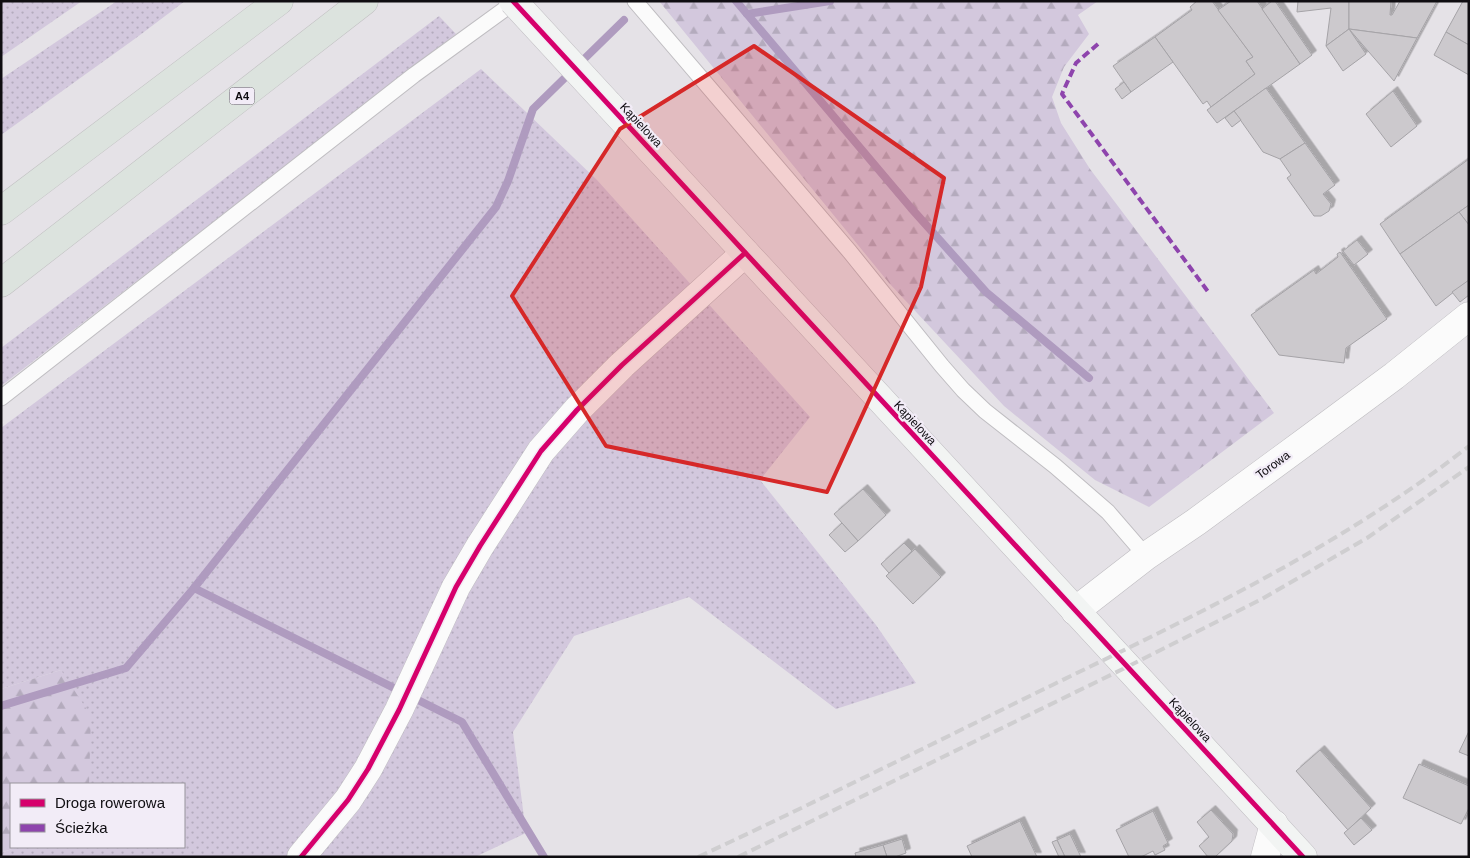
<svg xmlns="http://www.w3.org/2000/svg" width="1470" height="858" viewBox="0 0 1470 858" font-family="Helvetica,sans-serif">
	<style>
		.grass { fill: url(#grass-dots) }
		.forest { fill: url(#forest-firs) }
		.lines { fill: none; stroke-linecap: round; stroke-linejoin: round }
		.stream { stroke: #af9bbf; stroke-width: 8 }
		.building { fill: #ccc9cd; stroke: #a5a3a7; filter: url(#shadow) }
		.lane-casing { stroke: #bfbdc1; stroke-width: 17 }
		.street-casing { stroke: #bfbdc1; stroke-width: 29 }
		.secondary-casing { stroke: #bfbdc1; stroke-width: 29 }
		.highway-casing { stroke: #c1c0c2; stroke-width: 29 }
		.lane { stroke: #fbfbfb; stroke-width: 15 }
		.street { stroke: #fbfbfb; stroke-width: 28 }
		.secondary { stroke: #f2f4f3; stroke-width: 28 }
		.highway { stroke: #dce3de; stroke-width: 28 }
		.rail { stroke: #cfced0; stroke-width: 4; stroke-dasharray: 10 5; stroke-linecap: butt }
		.secondary-bridge-casing { stroke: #bfbdc1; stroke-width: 29; stroke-linecap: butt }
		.secondary-bridge { stroke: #f2f4f3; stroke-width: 28 }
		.quiet { stroke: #8e44ad; stroke-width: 4; stroke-dasharray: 8 4; stroke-linecap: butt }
		.cycleway-casing { stroke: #f2ecf7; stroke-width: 8 }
		.cycleway { stroke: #d6006c; stroke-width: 5 }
		.marked { fill: #d62828; fill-opacity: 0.2; stroke: #d62828; stroke-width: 4; stroke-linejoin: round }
		.labels { text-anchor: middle; stroke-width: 4.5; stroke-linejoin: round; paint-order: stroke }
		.shield { fill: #f2ecf7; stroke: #535056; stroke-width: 1 }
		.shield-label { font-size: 11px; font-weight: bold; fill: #0f0d11 }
		.street-label { font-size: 12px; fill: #0f0d11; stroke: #f2ecf7 }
	</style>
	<defs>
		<pattern id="grass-dots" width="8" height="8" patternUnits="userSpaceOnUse" patternTransform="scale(1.25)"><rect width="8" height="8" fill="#d3c8dd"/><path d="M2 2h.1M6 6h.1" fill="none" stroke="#b4abbd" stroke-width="1.8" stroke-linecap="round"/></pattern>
		<pattern id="forest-firs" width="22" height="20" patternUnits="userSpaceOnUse" patternTransform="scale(1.25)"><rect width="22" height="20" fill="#d3c8dd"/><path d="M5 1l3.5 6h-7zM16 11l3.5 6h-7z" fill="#b4abbd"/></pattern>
		<filter id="shadow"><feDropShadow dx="4.5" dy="-4.5" stdDeviation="0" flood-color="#0004"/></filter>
	</defs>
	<rect width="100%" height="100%" fill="#e5e2e7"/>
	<g class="grass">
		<polygon points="1,1 82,1 1,57"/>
		<polygon points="117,1 185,1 136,38 1,135 1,79"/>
		<polygon points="439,16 456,34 1,386 1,348"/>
		<polygon points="481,69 597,180 810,417 760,480 876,625 916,683 836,709 689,597 574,636 513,732 526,833 475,857 1,857 1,853 17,847 184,847 184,784 89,784 61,670 1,689 1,428"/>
	</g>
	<g class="forest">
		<polygon points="659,1 1098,1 1078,15 1089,34 1064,67 1052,97 1061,123 1090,169 1274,413 1149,507 1095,480 1004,406 889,283"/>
		<polygon points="61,670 91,716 89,784 11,784 11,847 17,847 1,853 1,689"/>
	</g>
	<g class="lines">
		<g class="stream">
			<polyline points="736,1 747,14 830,1"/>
			<polyline points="747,14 911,208 986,292 1089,378"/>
			<polyline points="194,588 462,722 544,857"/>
			<polyline points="1,706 126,668 194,588 496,207 508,181 533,109 624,20"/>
		</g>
	</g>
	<g class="building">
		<polygon points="1197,1 1212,1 1253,57 1246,61 1255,74 1211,107 1207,101 1203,104 1155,37 1192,10 1190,7"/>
		<polygon points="1231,1 1257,1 1300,64 1217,123 1207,110 1255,74 1246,61 1253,57 1218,10"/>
		<polygon points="1272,1 1275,1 1312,55 1300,64 1262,9"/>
		<polygon points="1298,1 1349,1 1349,29 1326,46 1331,8 1297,12"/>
		<polygon points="1349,1 1391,1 1390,15 1392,15 1400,1 1437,1 1417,38 1349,29"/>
		<polygon points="1463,1 1469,1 1469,45 1446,32"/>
		<polygon points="1349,29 1417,38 1394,81"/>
		<polygon points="1349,29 1366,54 1343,71 1326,46"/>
		<polygon points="1446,32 1469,45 1469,75 1434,55"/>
		<polygon points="1155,37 1173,62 1131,92 1113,66"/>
		<polygon points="1124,82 1131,92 1122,99 1115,89"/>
		<polygon points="1266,88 1305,143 1280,159 1263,152 1234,111"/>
		<polygon points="1393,91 1417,126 1391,147 1366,114"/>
		<polygon points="1234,111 1241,120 1232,127 1225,118"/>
		<polygon points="1305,143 1335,185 1323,194 1331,204 1329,211 1321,216 1314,216 1287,178 1291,175 1280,159"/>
		<polygon points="1469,159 1469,205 1400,254 1380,224"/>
		<polygon points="1469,205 1469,225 1459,212"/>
		<polygon points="1459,212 1469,225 1469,280 1436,306 1400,254"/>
		<polygon points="1357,240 1368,254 1354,265 1343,251"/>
		<polygon points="1340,252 1387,319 1346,348 1344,363 1279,355 1251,315 1314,270 1316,274 1338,257 1337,254"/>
		<polygon points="1469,280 1469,295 1460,302 1452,292"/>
		<polygon points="863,489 886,515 858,541 834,514"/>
		<polygon points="842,523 858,541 845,552 829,535"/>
		<polygon points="904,543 912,551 889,573 881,564"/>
		<polygon points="915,549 941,577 913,604 886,576"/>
		<polygon points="1469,731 1469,756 1459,752"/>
		<polygon points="1320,750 1371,808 1348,830 1296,771"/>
		<polygon points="1419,764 1469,786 1469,808 1461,824 1403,798"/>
		<polygon points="1211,810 1233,834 1232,841 1215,857 1208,857 1199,846 1209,837 1197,822"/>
		<polygon points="1153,811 1168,843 1163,846 1165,850 1155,855 1153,851 1141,857 1129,857 1116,830"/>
		<polygon points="1361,818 1372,830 1354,845 1344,833"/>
		<polygon points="1020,821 1037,857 972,857 967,846"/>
		<polygon points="1070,834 1081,857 1065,857 1057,840"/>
		<polygon points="902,839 906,853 895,857 887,857 883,845"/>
		<polygon points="1057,840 1065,857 1059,857 1052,842"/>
		<polygon points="883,845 887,857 856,857 855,853"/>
	</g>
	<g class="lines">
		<defs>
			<g id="lane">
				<polyline points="635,1 850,252 942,366 963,390 985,411 1055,466 1108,512 1146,556"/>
				<polyline points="1,398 414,75 516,1"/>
			</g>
			<g id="street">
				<polyline points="1075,611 1146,556 1196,522 1309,439 1394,376 1469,316"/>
				<polyline points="301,857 348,800 368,769 399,710 456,587 480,546 541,451 577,410 622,365 745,253"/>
				<polyline points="1265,857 1274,824"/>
			</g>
			<polyline id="secondary" points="608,104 1303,857"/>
			<g id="highway">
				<polyline points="1,211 279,1"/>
				<polyline points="1,283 364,1"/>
			</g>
		</defs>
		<use href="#lane" class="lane-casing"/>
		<use href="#street" class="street-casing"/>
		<use href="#secondary" class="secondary-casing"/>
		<use href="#highway" class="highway-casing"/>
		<use href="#lane" class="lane"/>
		<use href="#street" class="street"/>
		<use href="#secondary" class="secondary"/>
		<use href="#highway" class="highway"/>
		<g class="rail">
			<path d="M698,857c116,-54 230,-111 344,-167 148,-72 297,-142 427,-244"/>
			<polyline points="738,857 1127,667 1262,599 1367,538 1469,467"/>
		</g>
		<defs>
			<polyline id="secondary-bridge" points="513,1 608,104"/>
		</defs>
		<use href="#secondary-bridge" class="secondary-bridge-casing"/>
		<use href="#secondary-bridge" class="secondary-bridge"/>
		<polyline class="quiet" points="1098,44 1076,63 1062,94 1209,293"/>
		<defs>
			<g id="cycleway">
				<polyline points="513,1 1303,857"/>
				<polyline points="301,857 348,800 368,769 399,710 456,587 480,546 541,451 577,410 622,365 745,253"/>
			</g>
		</defs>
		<use href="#cycleway" class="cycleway-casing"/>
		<use href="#cycleway" class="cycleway"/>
	</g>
	<path class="marked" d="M754,46l190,132 -23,109 -94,205 -221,-46 -94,-150 108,-167z"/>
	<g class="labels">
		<rect class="shield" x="229.5" y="87.5" width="25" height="17" rx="4"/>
		<g class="shield-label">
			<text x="242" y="100">A4</text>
		</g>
		<g class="street-label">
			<text transform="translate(641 125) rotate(47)" y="4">Kąpielowa</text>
			<text transform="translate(915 423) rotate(47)" y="4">Kąpielowa</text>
			<text transform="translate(1273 465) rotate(-36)" y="4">Torowa</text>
			<text transform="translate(1190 720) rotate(47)" y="4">Kąpielowa</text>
		</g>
	</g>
	<rect width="1470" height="858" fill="none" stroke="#0f0d11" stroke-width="5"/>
	<rect x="10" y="783" width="175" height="65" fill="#f2ecf7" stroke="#97939b"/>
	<rect x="20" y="799" width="25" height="8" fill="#d6006c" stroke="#97939b"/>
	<text x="55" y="808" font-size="15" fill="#0f0d11">Droga rowerowa</text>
	<rect x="20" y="824" width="25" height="8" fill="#8e44ad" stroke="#97939b"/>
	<text x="55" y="833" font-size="15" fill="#0f0d11">Ścieżka</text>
</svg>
